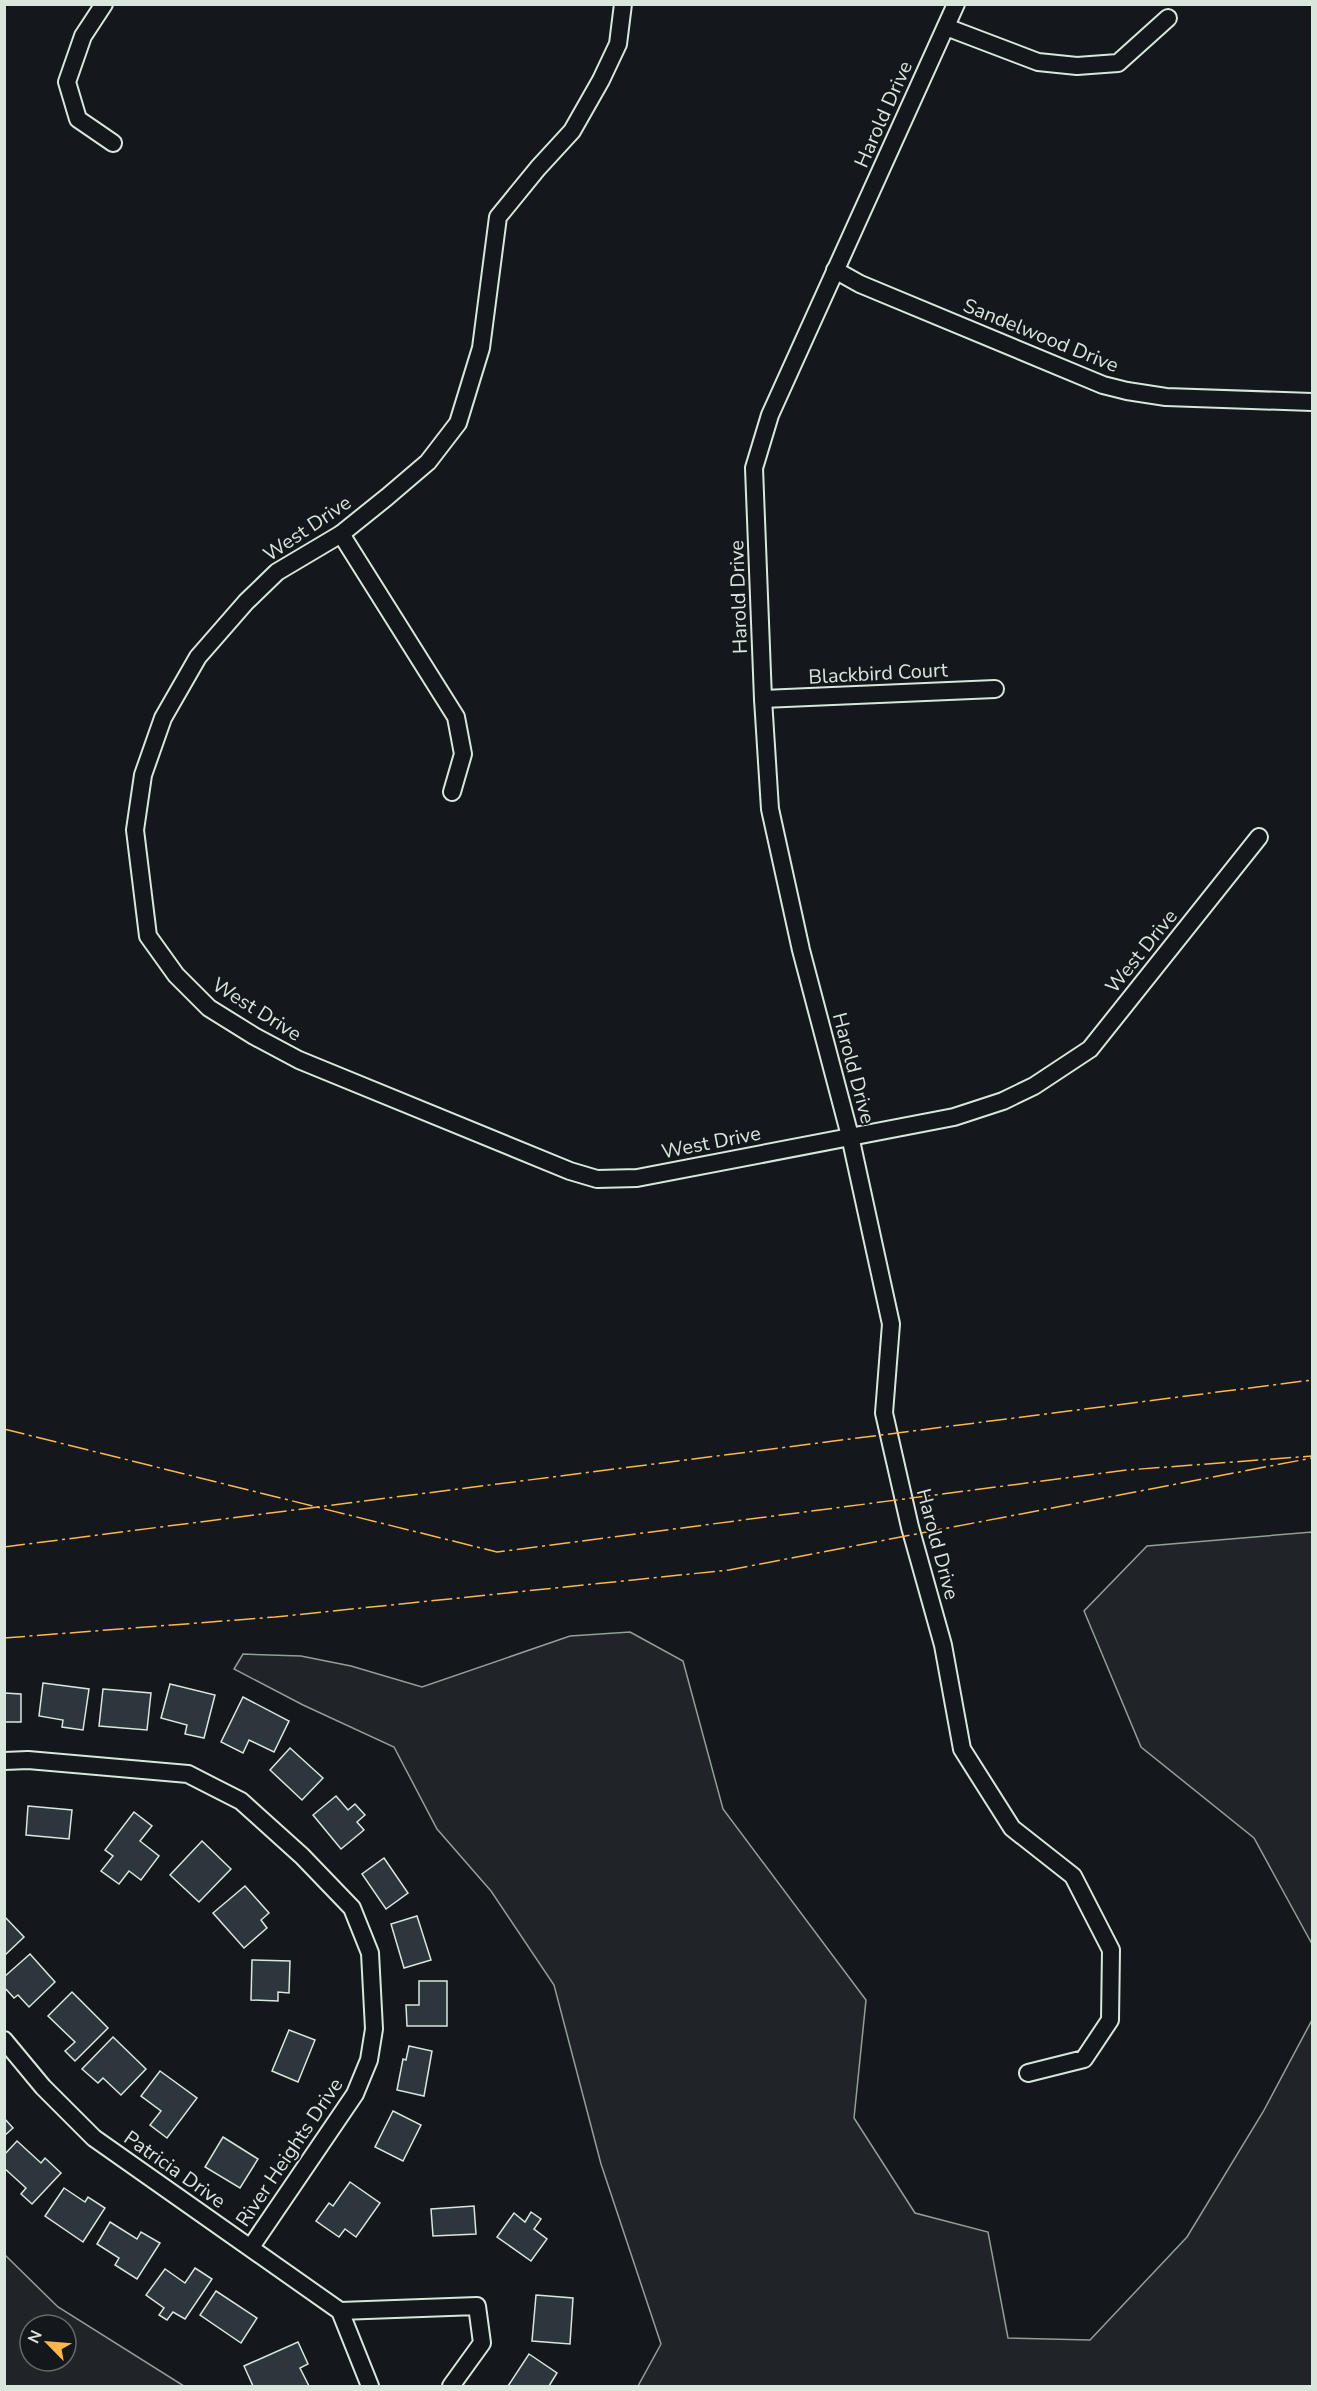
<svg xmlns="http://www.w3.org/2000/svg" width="1317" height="2391" viewBox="0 0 1317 2391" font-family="'Nunito Sans',sans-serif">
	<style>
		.green { fill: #202428; stroke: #939e99; stroke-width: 1.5; fill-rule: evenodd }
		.building { fill: #2c363c; stroke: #d8e6dc; stroke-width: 1.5 }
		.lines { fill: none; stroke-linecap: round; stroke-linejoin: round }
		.minor-casing { stroke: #d8e6dc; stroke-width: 20 }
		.minor { stroke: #14181c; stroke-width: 16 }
		.power { stroke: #ffb74d; stroke-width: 1.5; stroke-dasharray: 21 4.5 3 4.5; stroke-linecap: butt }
		.labels { text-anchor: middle; stroke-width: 4.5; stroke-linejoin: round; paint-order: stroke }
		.street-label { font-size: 20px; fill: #d8e6dc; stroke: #14181c }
	</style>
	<rect width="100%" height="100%" fill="#14181c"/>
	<g class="green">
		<polygon points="1312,1532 1312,1944 1254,1838 1141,1747 1084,1611 1147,1546"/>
		<polygon points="630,1632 683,1661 723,1809 866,2000 854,2118 915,2213 988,2232 1008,2338 1090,2340 1187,2237 1263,2112 1312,2020 1312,2386 638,2386 661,2344 601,2164 554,1985 491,1891 437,1829 394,1747 303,1705 234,1669 243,1654 301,1656 351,1666 422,1687 570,1636"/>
		<path d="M5,2255l53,52 126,79h-179zM30,2325h36v36h-36z"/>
	</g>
	<g class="building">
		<polygon points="43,1683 89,1689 83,1730 62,1727 63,1720 39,1716"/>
		<polygon points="170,1684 215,1695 204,1738 185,1734 187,1725 161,1718"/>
		<polygon points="103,1689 151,1693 147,1730 99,1726"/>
		<polygon points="4,1693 21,1694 21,1722 4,1722"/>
		<polygon points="243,1697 289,1721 274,1752 249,1740 243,1753 221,1742"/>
		<polygon points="290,1748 323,1778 302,1800 270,1770"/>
		<polygon points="336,1796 348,1810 355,1804 365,1815 357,1822 364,1830 341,1849 313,1815"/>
		<polygon points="28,1806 72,1810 69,1839 26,1835"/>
		<polygon points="134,1812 152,1826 140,1841 159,1856 141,1880 129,1871 119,1884 101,1871 113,1856 105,1850"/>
		<polygon points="202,1841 231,1869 199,1902 170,1875"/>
		<polygon points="384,1858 408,1893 386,1909 362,1874"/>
		<polygon points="245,1886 269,1913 261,1920 267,1928 244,1948 213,1913"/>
		<polygon points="4,1916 24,1937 4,1956"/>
		<polygon points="417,1916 431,1960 404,1968 391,1924"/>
		<polygon points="30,1954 55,1982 29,2007 18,1995 14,1998 4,1987 4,1977"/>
		<polygon points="252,1960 290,1961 289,1993 278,1992 278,2001 251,2000"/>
		<polygon points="419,1981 447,1981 447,2026 407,2026 406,2005 419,2005"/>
		<polygon points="72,1992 108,2028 75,2061 65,2051 75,2042 48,2016"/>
		<polygon points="289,2030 315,2040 298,2082 272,2071"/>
		<polygon points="113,2037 146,2069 121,2095 103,2078 98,2083 82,2069"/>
		<polygon points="409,2046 432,2051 424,2096 397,2090 403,2059 406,2060"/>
		<polygon points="160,2071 197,2098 167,2138 150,2125 161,2111 141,2096"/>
		<polygon points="393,2111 421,2125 403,2161 375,2147"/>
		<polygon points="4,2118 13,2128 4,2136"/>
		<polygon points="223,2137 258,2159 240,2188 205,2167"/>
		<polygon points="17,2141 41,2163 45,2158 61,2173 32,2204 21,2194 26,2188 4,2168 4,2155"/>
		<polygon points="350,2182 380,2203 356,2237 345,2229 339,2237 316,2221 329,2203 333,2206"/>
		<polygon points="64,2188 85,2202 88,2197 105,2208 83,2242 45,2216"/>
		<polygon points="474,2206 476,2234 433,2236 431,2209"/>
		<polygon points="531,2212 541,2219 534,2229 547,2239 531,2261 497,2237 514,2213 525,2222"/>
		<polygon points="110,2222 137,2239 141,2232 160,2243 137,2279 115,2265 119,2258 97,2244"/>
		<polygon points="195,2268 212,2279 185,2319 173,2312 167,2320 159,2315 164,2308 146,2295 165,2269 185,2283"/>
		<polygon points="216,2291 257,2318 241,2343 200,2315"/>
		<polygon points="536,2295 573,2298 570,2344 532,2341"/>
		<polygon points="298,2342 308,2364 300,2368 309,2386 253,2386 244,2366"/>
		<polygon points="529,2354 557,2373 549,2386 508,2386"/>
	</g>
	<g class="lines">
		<defs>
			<g id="minor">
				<polyline points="104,4 83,36 67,82 78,119 113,143"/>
				<polyline points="623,4 618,44 601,80 572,131 538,168 498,217 481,348 458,423 428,462 387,497 341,534 277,572 246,602 198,657 163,718 143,775 135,830 148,936 176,975 209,1008 254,1036 299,1060 570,1171 597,1179 637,1178 954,1117 1003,1101 1034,1086 1090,1049 1259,837"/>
				<polyline points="956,4 770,415 754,468 763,699 770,809 801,950 850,1136 891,1324 884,1413 910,1527 943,1645 962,1749 1012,1828 1073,1876 1111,1950 1110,2020 1084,2059 1028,2073"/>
				<polyline points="946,27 1038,62 1077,66 1118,63 1168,18"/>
				<polyline points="835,270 860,284 1103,385 1127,391 1166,397 1312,402"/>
				<polyline points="341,534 456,717 463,754 452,792"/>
				<polyline points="763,699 995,689"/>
				<polyline points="4,1761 28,1760 188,1774 241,1801 302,1856 352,1908 370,1953 374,2029 369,2060 355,2094 251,2247"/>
				<polyline points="4,2040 43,2087 94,2138 340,2311 370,2386"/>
				<polyline points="340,2311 477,2306 482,2343 451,2386"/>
			</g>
		</defs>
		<use href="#minor" class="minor-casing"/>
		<use href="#minor" class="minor"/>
		<g class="power">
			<polyline points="4,1429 497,1552 1127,1470 1312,1456"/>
			<polyline points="4,1547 1312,1380"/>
			<polyline points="4,1638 275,1617 729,1570 1312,1458"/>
		</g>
	</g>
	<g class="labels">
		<g class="street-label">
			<text transform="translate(883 114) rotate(-66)" y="7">Harold Drive</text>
			<text transform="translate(1041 335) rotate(22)" y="7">Sandelwood Drive</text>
			<text transform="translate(307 528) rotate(-34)" y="7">West Drive</text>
			<text transform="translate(738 597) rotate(-92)" y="7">Harold Drive</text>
			<text transform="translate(878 673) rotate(-3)" y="7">Blackbird Court</text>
			<text transform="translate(1141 951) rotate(-51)" y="7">West Drive</text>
			<text transform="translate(257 1009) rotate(32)" y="7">West Drive</text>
			<text transform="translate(854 1068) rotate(75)" y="7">Harold Drive</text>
			<text transform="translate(711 1142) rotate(-11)" y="7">West Drive</text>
			<text transform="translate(938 1544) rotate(75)" y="7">Harold Drive</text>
			<text transform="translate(289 2152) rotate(-56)" y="7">River Heights Drive</text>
			<text transform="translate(175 2169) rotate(35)" y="7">Patricia Drive</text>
		</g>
	</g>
	<rect width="1317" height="2391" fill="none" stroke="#d8e6dc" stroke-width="12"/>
	<g transform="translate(48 2343) rotate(295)"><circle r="28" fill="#14181c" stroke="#626a69" stroke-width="1.5"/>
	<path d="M0-4.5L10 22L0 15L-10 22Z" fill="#ffb74d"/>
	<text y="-9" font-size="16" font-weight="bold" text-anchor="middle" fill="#d8e6dc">N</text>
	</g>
</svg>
